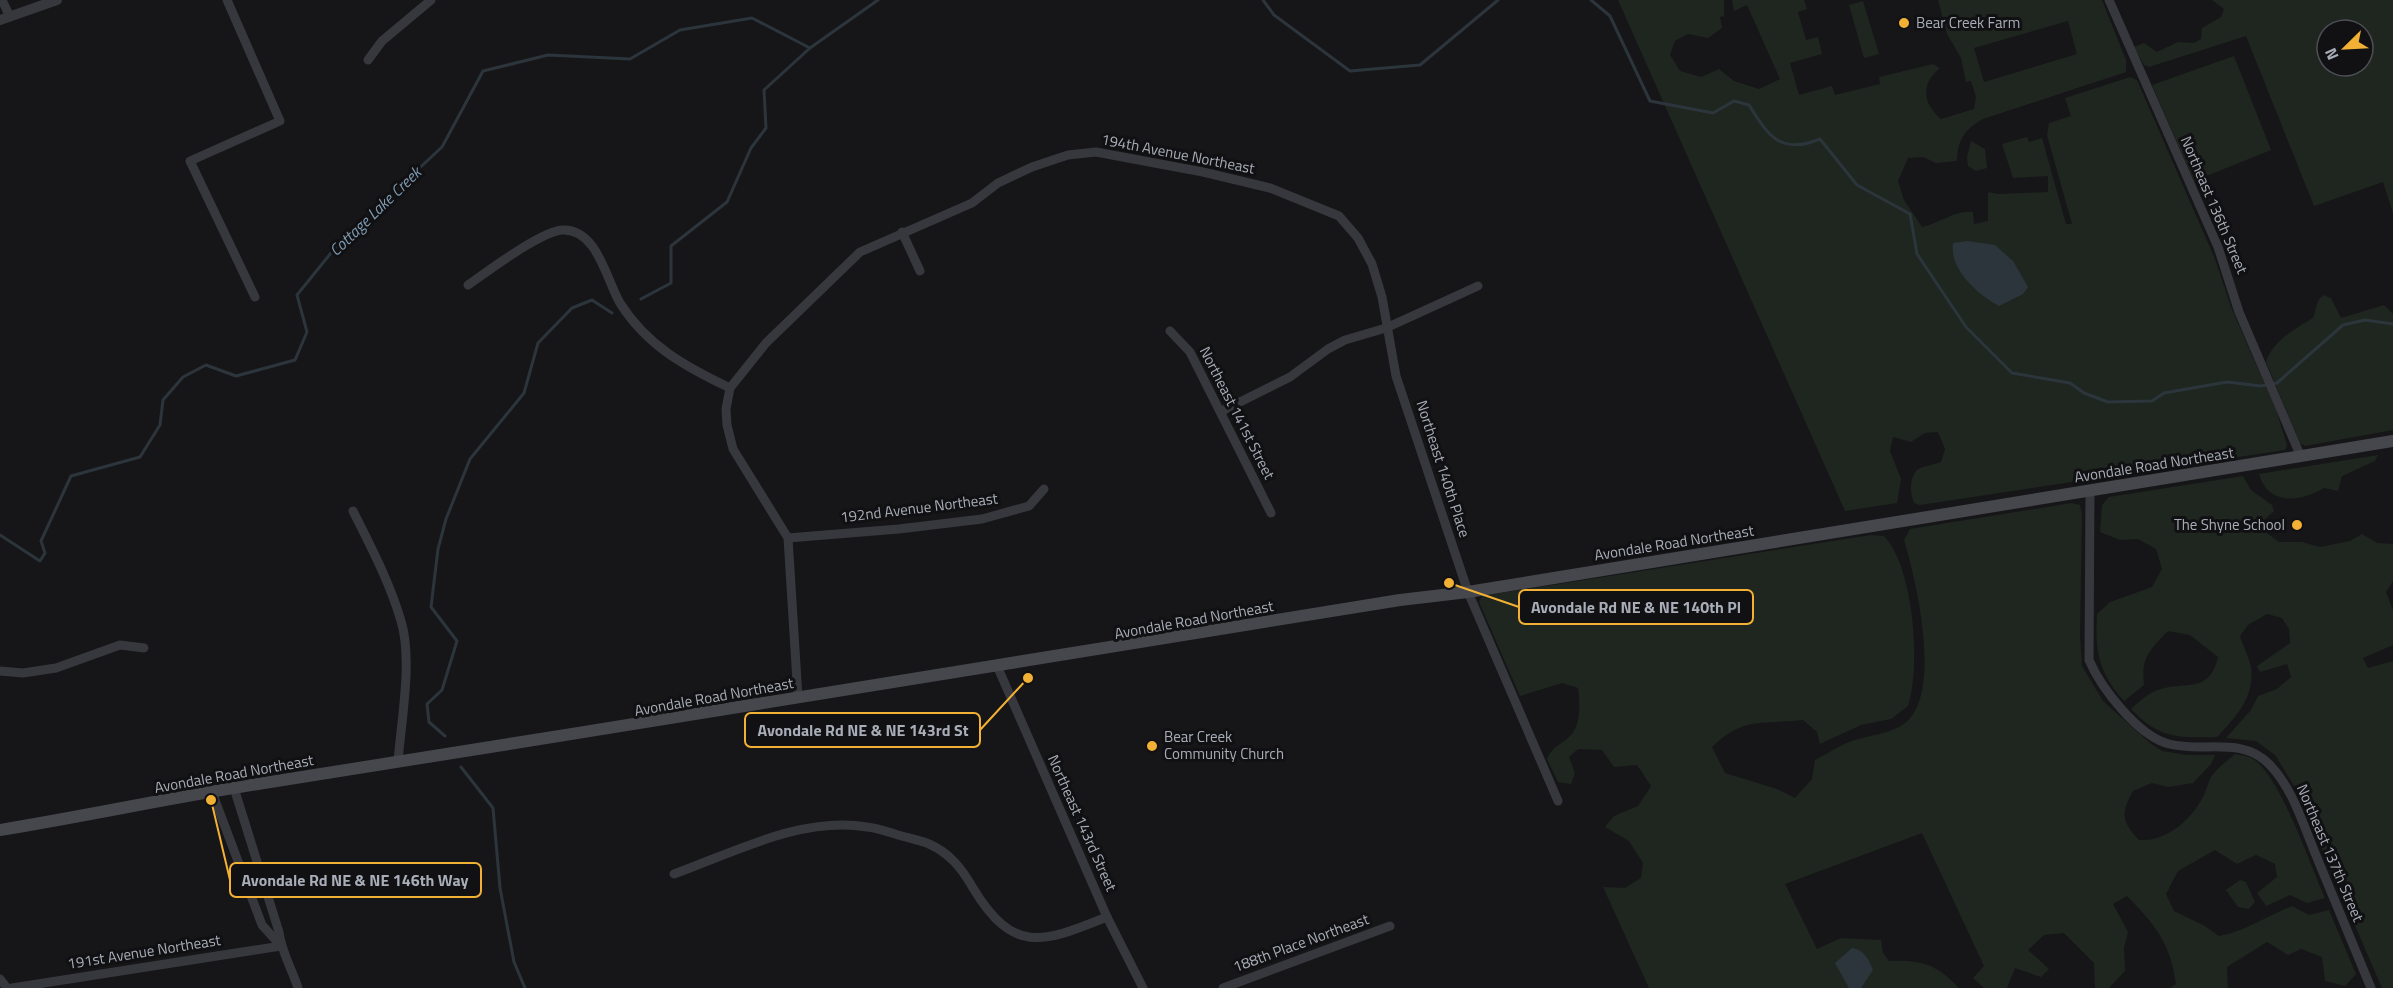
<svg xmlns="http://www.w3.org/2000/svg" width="2393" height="988" viewBox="0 0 2393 988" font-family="'Titillium Web',sans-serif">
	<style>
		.green { fill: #1e261f; fill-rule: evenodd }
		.water { fill: #2c353c }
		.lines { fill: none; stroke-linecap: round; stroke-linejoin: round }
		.stream { stroke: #2c353c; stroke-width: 3 }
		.minor { stroke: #37383d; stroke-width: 9 }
		.tertiary { stroke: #37383d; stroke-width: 10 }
		.secondary { stroke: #45474d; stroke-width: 12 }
		.poi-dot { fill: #f2b134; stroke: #111113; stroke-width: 2 }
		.labels { text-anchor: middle; stroke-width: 6; stroke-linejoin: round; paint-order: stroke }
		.poi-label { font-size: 15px; fill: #a8adb8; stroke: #111113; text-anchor: start }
		.street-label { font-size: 15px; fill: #a8adb8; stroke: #111113 }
		.water-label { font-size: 16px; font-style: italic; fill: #7f9bb3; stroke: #111113 }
		.leader { fill: none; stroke: #f2b134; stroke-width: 2 }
		.callout-dot { fill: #f2b134; stroke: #111113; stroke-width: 2 }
		.callout { fill: #111113; stroke: #f2b134; stroke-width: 2 }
		.callout-label { font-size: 16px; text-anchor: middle; font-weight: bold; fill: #a8adb8 }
	</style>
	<rect width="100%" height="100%" fill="#161618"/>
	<g class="green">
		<path d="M1618,0h106v16l-4,1 2,11 -14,10 -20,-4 -13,7 -5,14 10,16 21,6 18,-8 15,12 25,8 21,-10 -33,-74 -13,6 -2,-11h72l3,9 -9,3 8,28 12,-3 4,17 -32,9 9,32 33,-9 3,9 45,-11 -1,-7 54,-13 7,4c-20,16 -17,36 1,51l33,-10 2,-12 -5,-16 -5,1 -5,-24 -14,-24 -9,-34h164l24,60v12l-143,47c-19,11 -25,20 -26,42l-21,2 -13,-6 -15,1 -10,23 6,19 18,27c18,-4 33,-17 51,-15l1,12 14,-3v-29l10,2 50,-2v-16l-35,2 -11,-34 25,-7 2,5 13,-4 24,86h6l-25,-89 2,-12 22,-7 -6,-18 65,-21 7,3 78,179 16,48 45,103 11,35 -2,5 -365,55 -6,-2c-4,-8 -5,-25 3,-33 5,-4 17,-5 24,-8l4,-13 -7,-17 -13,1 -14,9 -18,-5 -3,14 11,28 -4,24 -52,8zM2068,21l9,33 -93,28 -10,-34z"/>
		<path d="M2212,0h181v213l-10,-31 -69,24 -68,-170 -97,31 -5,-2 -10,-18 10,-4 13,9 21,-10 16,1 7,-4 1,-11 19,-11 3,-8zM2327,30h36v36h-36z"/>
		<polygon points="1863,1 1879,54 1864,58 1849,5"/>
		<polygon points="2234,56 2271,150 2194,181 2152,85"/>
		<polygon points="1971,141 1985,149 1987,168 1976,171 1968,166 1967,157"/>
		<path d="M2323,295l8,3 10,20 43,-13 9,9v116l-88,16 -5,-3 -34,-81c7,-21 28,-33 47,-44l5,-17z"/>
		<path d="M2378,455l-3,6 -33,15 -4,15 -14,-3c-23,14 -56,18 -65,-14z"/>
		<path d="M2243,476l8,14 21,15 2,6 -9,8 2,14 12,9h23l18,5 30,-6 12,-7 15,9 16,1v37l-7,11 7,18v35l-30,13 5,10 25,-7v327h-11l-86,-199 -21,-34 -19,-14 -30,-3 25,-28 7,-14 19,-7 14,-12 -4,-13 -27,8 -3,-6 33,-23 -1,-14 -7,-11 -15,-4 -19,11 -8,11c3,10 9,21 11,31 4,30 -15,50 -34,70 -38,1 -58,2 -86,-28 8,-7 17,-16 27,-19 28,-10 51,5 60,-33l-28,-22 -22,-4c-19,20 -27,26 -24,54l-20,16c-26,-29 -29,-50 -27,-87l13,-12 42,-15 10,-18 -6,-20 -18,-10 -18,1 -20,-8 2,-27 7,-8z"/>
		<path d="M2072,503l8,2 2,10 -2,120 2,31 21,35 47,42 12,8 25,4h28l-4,9 -18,19 -25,4 -16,-4 -19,8c-12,22 -12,30 6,49 28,2 53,-21 65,-45 3,-6 4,-13 7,-18 6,-9 16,-16 24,-23 5,1 13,2 18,5 27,16 58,108 72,139l-18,5 -17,-8 -24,11 -9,-13 20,-16 -2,-13 -19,-9 -19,9 -22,-14 -37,21 -12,23 8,17 31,15 14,10c26,-5 48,-20 73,-30l17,9 20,-5 27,64 -11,12 -20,-5 -3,-24 -21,-8 -13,6 -21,-13 -40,25 1,21h-58l6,-4c-6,-42 -21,-59 -49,-88l-14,8 15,28 -4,16 1,23 -16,17h-14l-1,-25 -30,-30 -20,2 -16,15 21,19 -8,8 -26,-9 -8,20h-23l-11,-10 11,-12 -62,-133 -137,51 32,65 24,-11 40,2 2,13 6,8c33,-1 47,3 70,27h-310l-46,-101 22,1 16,-10 2,-15 -14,-22 -24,-14 9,-11 24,-10 13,-20 -14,-21 -23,2 -12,-17 -24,-1 -9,8 6,16 -4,11 -13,-2 -11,-23c5,-13 16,-15 24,-24 10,-11 9,-33 7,-47l-16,-5 -42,13 -41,-94 3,-6 389,-61 13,1c30,31 37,130 24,170l-17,13 -30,6 -41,19 -3,-12 -14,-12c-41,5 -59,-4 -91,27l13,26 52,16 18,9 17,-19 3,-19c12,-6 25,-15 37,-19 17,-6 39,-7 53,-18 38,-30 11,-143 -1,-183l6,-11z"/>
		<polygon points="2240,880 2246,882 2255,902 2249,909 2238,907 2226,890"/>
	</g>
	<g class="water">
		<path d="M1967,241l28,4 18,16 15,26 -5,7 -24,12c-21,-11 -50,-37 -46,-63z"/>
		<path d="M1852,948c13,3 16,10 21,22l-12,18h-12l-14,-25z"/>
	</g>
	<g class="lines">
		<g class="stream">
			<polyline points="1263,0 1274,15 1350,71 1420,65 1498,0"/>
			<path d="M1591,0l19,16 40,85 63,12 21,-12 15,4c20,32 32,50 71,34l37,46 53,29 7,40 49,73 46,46 58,10 14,10 24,9 44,-1 12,-8 63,-11 34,4 16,-3 66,-58 22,-5 28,4"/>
			<polyline points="641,299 671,283 671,246 727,202 751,148 766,128 764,90 810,48"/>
			<polyline points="0,535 40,561 45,553 41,541 71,476 140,457 160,425 163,400 183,377 206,365 236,376 295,360 307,332 297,295 339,243 442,147 483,71 548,55 630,59 680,30 752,18 810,48 878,0"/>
			<polyline points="445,736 429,722 427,704 442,690 457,641 431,607 438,549 446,519 470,459 524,393 538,343 572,308 592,300 612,313"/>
			<polyline points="461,767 493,808 500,888 514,962 525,988"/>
		</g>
		<g class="minor">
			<polyline points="2,0 10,17"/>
			<polyline points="227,0 280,121 190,161 255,297"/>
			<polyline points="2109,0 2218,247 2239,312 2301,457"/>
			<polyline points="368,60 382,41 431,0"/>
			<polyline points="902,232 920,271"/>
			<path d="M468,285c20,-14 72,-53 94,-55 35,-2 44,49 58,73 27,43 66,64 110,85l-4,21 1,16 6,24 55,89 10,159"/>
			<polyline points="1170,331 1190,352 1271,513"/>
			<polyline points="730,388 766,343 860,252 972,203 998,183 1032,167 1068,155 1096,152 1203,172 1270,188 1339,216 1358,238 1372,264 1382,297 1396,376 1468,592 1558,801"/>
			<polyline points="1222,411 1290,377 1328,349 1345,340 1386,328 1478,286"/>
			<path d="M2090,491l-1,169c12,28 49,76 80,84 35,9 72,-8 100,20 23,23 34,60 46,89 19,45 37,90 56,135"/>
			<path d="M353,511c18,36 37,72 48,110 12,39 0,100 -3,141"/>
			<polyline points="788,538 899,529 982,519 1029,506 1044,489"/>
			<polyline points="998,668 1107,917 1143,988"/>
			<polyline points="0,671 23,673 56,668 120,645 144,648"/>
			<path d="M234,788l45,144c2,19 13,37 19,56"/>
			<polyline points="212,792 262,925 281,946"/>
			<path d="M674,874c61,-22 128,-58 193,-47 11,1 21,5 31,8 10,3 21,5 31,9 21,9 33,25 44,44 41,68 71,54 134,29"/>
			<polyline points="0,979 7,988"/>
			<polyline points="12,988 281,946"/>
			<polyline points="1223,988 1390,926"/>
		</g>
		<polyline class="tertiary" points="0,20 57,0"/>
		<path class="secondary" d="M0,830c80,-13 159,-30 239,-43 387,-62 774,-122 1161,-187l68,-8 925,-151"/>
	</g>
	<g class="poi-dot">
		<circle cx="1904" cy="23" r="6"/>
		<circle cx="2297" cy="525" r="6"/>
		<circle cx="1152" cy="746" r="6"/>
	</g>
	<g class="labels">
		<g class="poi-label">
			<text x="1916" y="28">Bear Creek Farm</text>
			<text x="2285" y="530" text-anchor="end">The Shyne School</text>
			<text x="1164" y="742">Bear Creek<tspan x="1164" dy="17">Community Church</tspan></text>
		</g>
		<g class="street-label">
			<text transform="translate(1178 154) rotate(11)" y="5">194th Avenue Northeast</text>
			<text transform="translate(2214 205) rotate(67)" y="5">Northeast 136th Street</text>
			<text transform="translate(1237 413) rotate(63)" y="5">Northeast 141st Street</text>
			<text transform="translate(2154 465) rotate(-9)" y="5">Avondale Road Northeast</text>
			<text transform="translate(1443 469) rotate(72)" y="5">Northeast 140th Place</text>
			<text transform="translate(919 508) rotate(-7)" y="5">192nd Avenue Northeast</text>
			<text transform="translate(1674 543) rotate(-9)" y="5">Avondale Road Northeast</text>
			<text transform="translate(1194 620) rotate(-10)" y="5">Avondale Road Northeast</text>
			<text transform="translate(714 697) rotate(-10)" y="5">Avondale Road Northeast</text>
			<text transform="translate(234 774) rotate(-10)" y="5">Avondale Road Northeast</text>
			<text transform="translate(1082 823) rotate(66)" y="5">Northeast 143rd Street</text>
			<text transform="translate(2330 853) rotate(67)" y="5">Northeast 137th Street</text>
			<text transform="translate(1301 943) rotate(-20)" y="5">188th Place Northeast</text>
			<text transform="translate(144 952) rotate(-9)" y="5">191st Avenue Northeast</text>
		</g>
		<g class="water-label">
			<text transform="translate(375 211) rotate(-44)" y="6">Cottage Lake Creek</text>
		</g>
	</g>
	<path class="leader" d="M1449 583L1519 607M1028 678L980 730M211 800L230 880"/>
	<g class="callout-dot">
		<circle cx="1449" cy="583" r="6"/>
		<circle cx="1028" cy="678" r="6"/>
		<circle cx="211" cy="800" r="6"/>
	</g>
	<g class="callout">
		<rect x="1519" y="590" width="234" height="34" rx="6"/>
		<rect x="745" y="713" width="235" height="34" rx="6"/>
		<rect x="230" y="863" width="251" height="34" rx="6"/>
	</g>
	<g class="callout-label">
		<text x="1636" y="613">Avondale Rd NE &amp; NE 140th Pl</text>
		<text x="863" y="736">Avondale Rd NE &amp; NE 143rd St</text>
		<text x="355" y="886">Avondale Rd NE &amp; NE 146th Way</text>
	</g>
	<g transform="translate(2345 48) rotate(246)"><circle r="28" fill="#111113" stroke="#4d4f55" stroke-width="1.5"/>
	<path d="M0-4.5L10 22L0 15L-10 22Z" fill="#f2b134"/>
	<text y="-9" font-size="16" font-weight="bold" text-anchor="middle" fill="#a8adb8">N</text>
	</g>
</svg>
